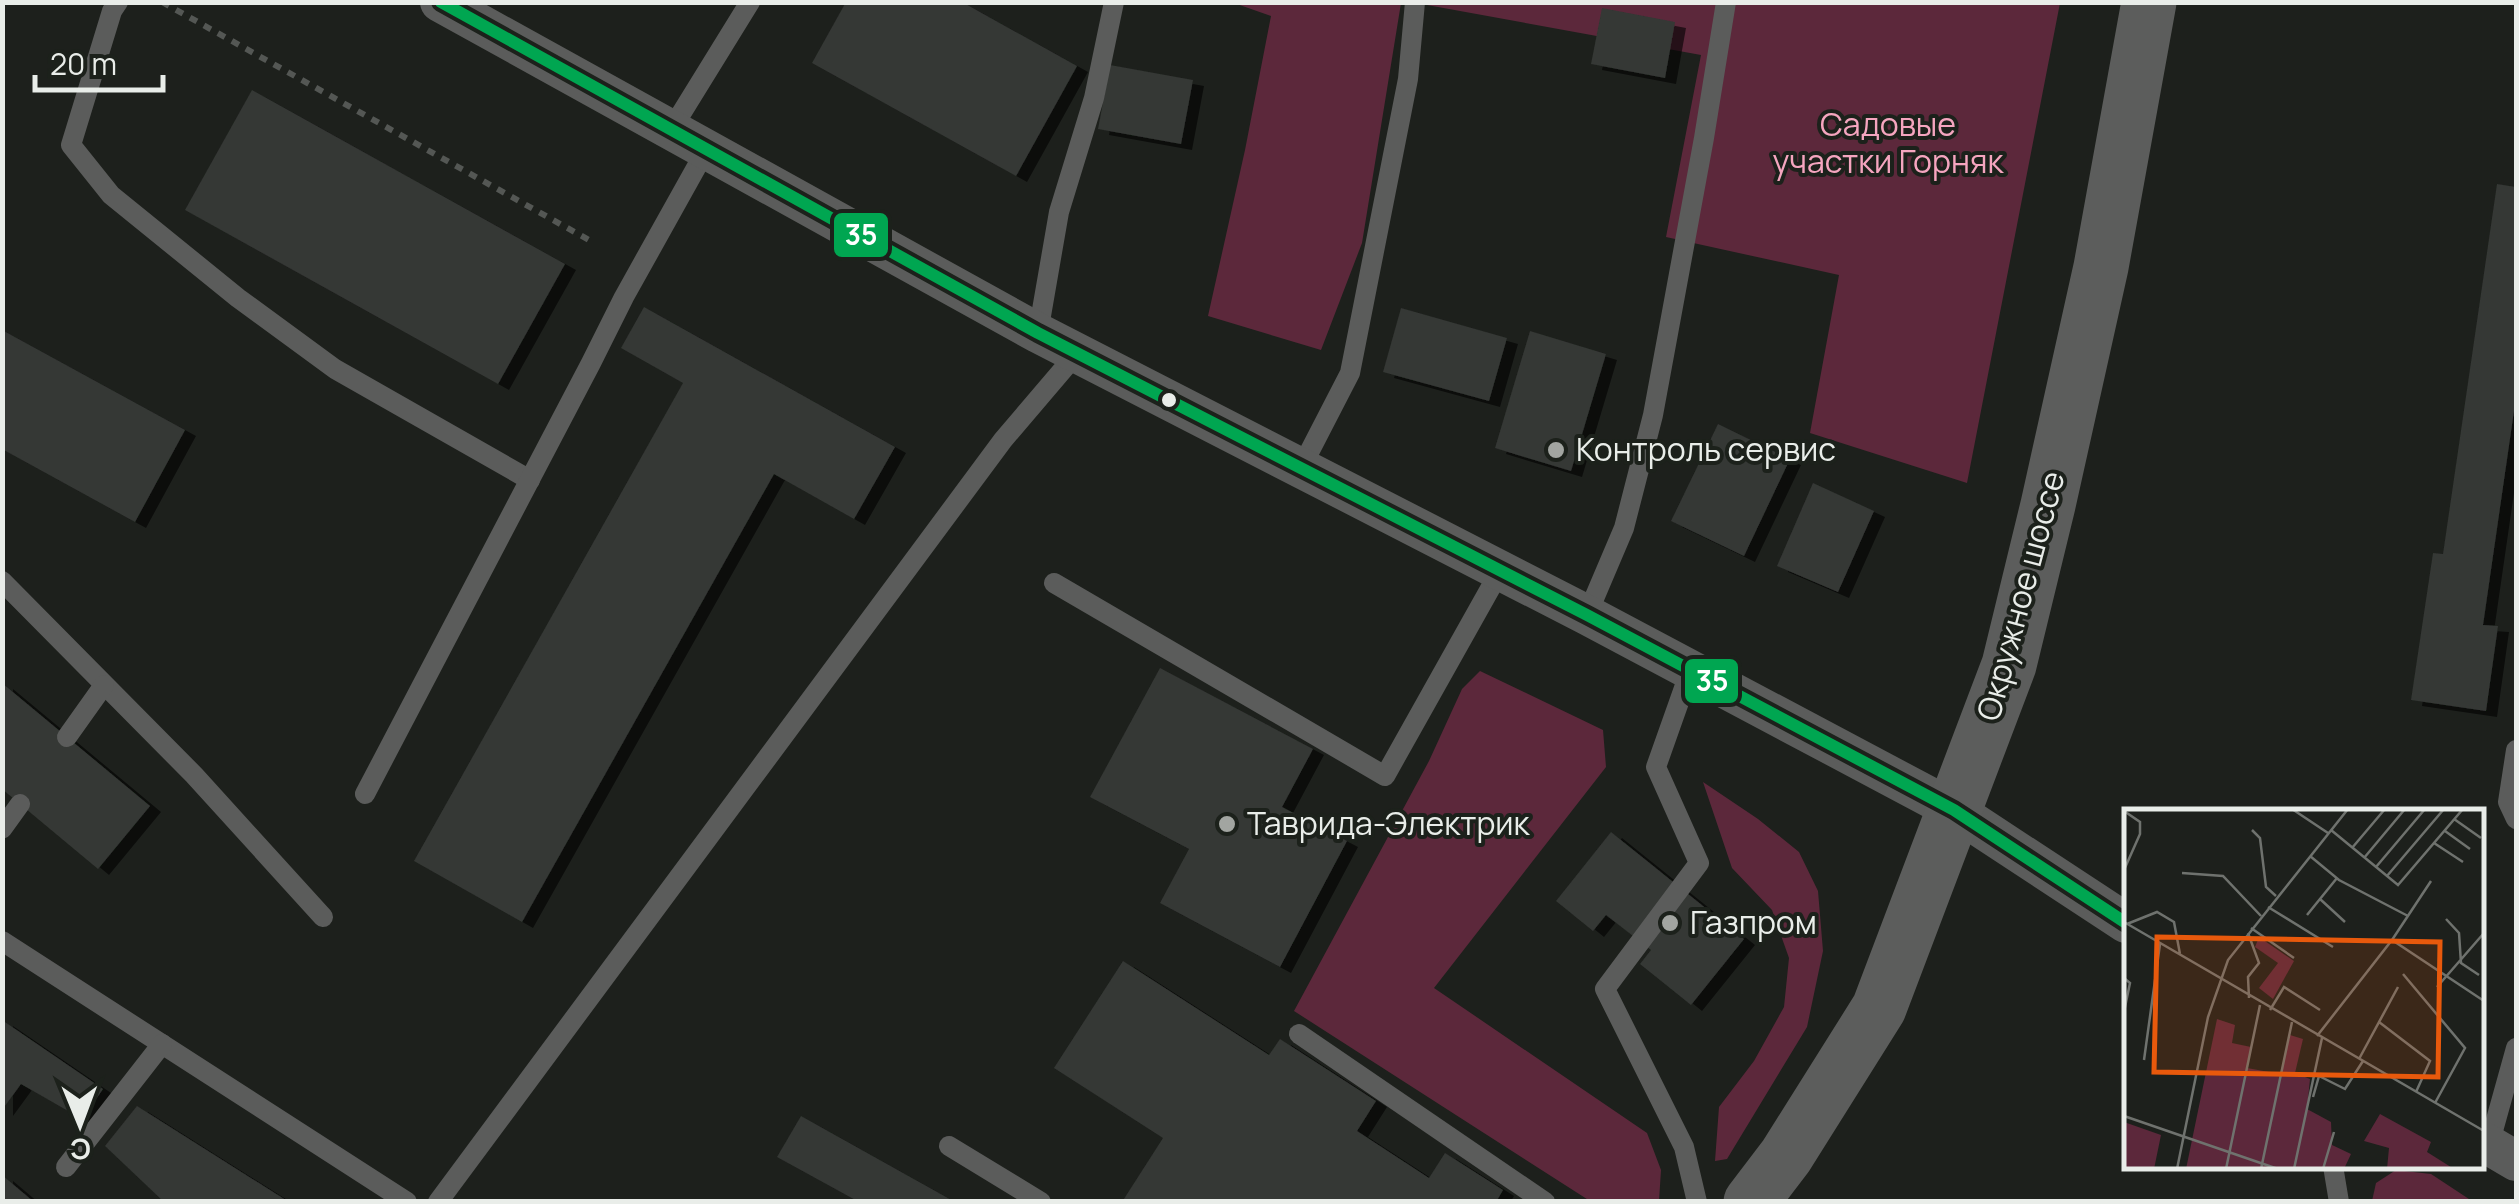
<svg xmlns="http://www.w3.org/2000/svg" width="2519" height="1204" viewBox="0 0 2519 1204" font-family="Manrope,sans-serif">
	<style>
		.green { fill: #5c283b }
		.building { fill: #343734; filter: url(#shadow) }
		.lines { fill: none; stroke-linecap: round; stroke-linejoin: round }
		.path { stroke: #545754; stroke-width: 6; stroke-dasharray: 8 8; stroke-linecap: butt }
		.lane { stroke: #5b5c5b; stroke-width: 20 }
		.street { stroke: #5b5c5b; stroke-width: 40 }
		.primary { stroke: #5c5d5c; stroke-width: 55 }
		.bus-1-casing { stroke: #1c211b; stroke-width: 20 }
		.bus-1 { stroke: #00a651; stroke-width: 12 }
		.bus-dot { fill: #e9ede9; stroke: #1c211b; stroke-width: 4 }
		.poi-dot { fill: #a2a5a1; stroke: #1c211b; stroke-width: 4 }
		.labels { text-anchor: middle; stroke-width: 8; stroke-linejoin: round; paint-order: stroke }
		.park-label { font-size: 32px; fill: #f5a5bf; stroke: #1c211b }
		.poi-label { font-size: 32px; fill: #e9ede9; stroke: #1c211b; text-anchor: start }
		.street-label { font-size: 32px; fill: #e9ede9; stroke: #1c211b }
		.inset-road { fill: none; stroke: #6f726e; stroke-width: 2.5 }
		.view { fill: #e8590c; fill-opacity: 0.15; stroke: #e8590c; stroke-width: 5 }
		.inset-edge { fill: none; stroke: #e9ede9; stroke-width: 5 }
		.line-badge { stroke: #1c211b; stroke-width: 4 }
		.badge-label { font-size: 28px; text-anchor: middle; font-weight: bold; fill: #fff }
	</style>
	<defs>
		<filter id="shadow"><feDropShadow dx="11" dy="6" stdDeviation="0" flood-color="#0009"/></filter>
	</defs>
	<rect width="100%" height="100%" fill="#1d201c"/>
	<g class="green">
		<polygon points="1234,3 1401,3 1362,243 1321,350 1208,316 1245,150 1271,16"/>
		<polygon points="1416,3 2060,3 1967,483 1810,433 1839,275 1666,237 1701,55"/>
		<polygon points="1480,671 1603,730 1606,767 1434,988 1647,1133 1661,1170 1659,1201 1590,1201 1294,1011 1429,761 1462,689"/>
		<polygon points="1703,782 1758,819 1799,852 1818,891 1823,951 1807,1027 1727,1159 1715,1161 1719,1107 1754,1061 1784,1007 1789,958 1772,910 1732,868"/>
		<polygon points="2396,1170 2431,1174 2472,1201 2372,1201 2376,1183"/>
	</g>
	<g class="building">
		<polygon points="846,2 962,2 1077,66 1016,176 812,63"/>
		<polygon points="1602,8 1675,22 1665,78 1591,64"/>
		<polygon points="1110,65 1193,80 1181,144 1098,129"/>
		<polygon points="252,90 565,264 498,384 185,210"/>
		<polygon points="2497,184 2516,187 2516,397 2483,625 2498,626 2486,711 2411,700 2433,553 2443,554"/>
		<polygon points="644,307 895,447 854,519 774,474 522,922 414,861 683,383 621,348"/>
		<polygon points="1401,308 1507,338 1489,401 1383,372"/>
		<polygon points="2,330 185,430 135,522 2,449"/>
		<polygon points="1530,331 1606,354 1571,471 1495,448"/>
		<polygon points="1718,424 1790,459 1744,556 1671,521"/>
		<polygon points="1813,483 1874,511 1838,592 1777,566"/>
		<polygon points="1160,668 1313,749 1282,807 1347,841 1280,967 1160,903 1189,849 1090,797"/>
		<polygon points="2,683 150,806 98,869 2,789"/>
		<polygon points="1611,832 1744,939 1691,1005 1640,964 1651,950 1606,915 1593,931 1556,901"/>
		<polygon points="1123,961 1269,1055 1280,1039 1376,1101 1357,1131 1429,1178 1445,1153 1503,1190 1496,1202 1122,1202 1163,1138 1054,1068"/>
		<polygon points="2,1020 103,1089 82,1119 21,1084 2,1110"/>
		<polygon points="137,1106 289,1202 164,1202 105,1146"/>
		<polygon points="801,1116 955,1202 859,1202 777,1157"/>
		<polygon points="2,1175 34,1202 2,1202"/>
	</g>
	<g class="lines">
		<polyline class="path" points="162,2 589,240"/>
		<g class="lane">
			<polyline points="118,2 112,11 71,145 111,195 238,298 335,369 530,480"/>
			<polyline points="671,130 750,2"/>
			<polyline points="1038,333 1059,212 1094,98 1114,2"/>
			<polyline points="1301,468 1350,373 1408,79 1415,2"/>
			<polyline points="2,581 194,775 323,917"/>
			<polyline points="1054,583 1385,776 1500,571"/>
			<polyline points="1587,615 1624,528 1653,415 1704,138 1726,2"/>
			<polyline points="1690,671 1656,767 1699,863 1605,989 1684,1147 1697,1202"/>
			<polyline points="67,737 104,685"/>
			<polyline points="2516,750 2508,802 2516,819"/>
			<polyline points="365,794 591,363 624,297 706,150"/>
			<polyline points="2,829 20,804"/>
			<polyline points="2,941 407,1202"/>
			<polyline points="1299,1034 1545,1202"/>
			<polyline points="2489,1145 2516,1048"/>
			<polyline points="949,1146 1041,1202"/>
			<polyline points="2333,1166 2339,1202"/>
			<polyline points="66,1167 162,1044"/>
			<polyline points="438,1202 1003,440 1078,352"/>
		</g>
		<g class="street">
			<polyline points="440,2 1038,333 1587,615 1954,810 2126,923"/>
			<polyline points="2482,1141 2516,1161"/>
		</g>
		<polyline class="primary" points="1751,1202 1786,1156 1879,1008 2009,665 2048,505 2101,267 2149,2"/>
		<defs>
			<polyline id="bus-1" points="441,2 1038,333 1587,615 1954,810 2126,923"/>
		</defs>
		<use href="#bus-1" class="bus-1-casing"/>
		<use href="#bus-1" class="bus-1"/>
	</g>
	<circle class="bus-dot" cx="1169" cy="400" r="9"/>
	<g class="poi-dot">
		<circle cx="1556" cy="450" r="10"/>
		<circle cx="1227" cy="824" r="10"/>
		<circle cx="1670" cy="923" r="10"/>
	</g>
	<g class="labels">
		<g class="park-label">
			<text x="1888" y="136">Садовые<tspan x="1888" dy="37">участки Горняк</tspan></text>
		</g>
		<g class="poi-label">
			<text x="1576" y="461">Контроль сервис</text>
			<text x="1247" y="835">Таврида-Электрик</text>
			<text x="1690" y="934">Газпром</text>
		</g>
		<g class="street-label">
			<text transform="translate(2021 596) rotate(-75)" y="11">Окружное шоссе</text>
		</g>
	</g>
	<g transform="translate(2124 809)">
		<rect width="360" height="360" fill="#1d201c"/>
		<path d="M135,128l35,24 -21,38 -14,-11 19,-25 -23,-16zM93,210l18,6 -3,18 19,4 -4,21 33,6 10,-39 13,4 -8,34 15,6 -3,30 24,13 1,23 19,9 -7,15h-158zM256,305l51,28 -4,10 27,17h-67l2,-21 -25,-7zM0,313l37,13 -7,34h-30z" fill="#5c283b"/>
		<path class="inset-road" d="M168,0l36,24M0,2l16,11v12l-16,36M330,10l27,19M128,21l8,8 6,49 10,9M207,21l67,55 65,-76M321,22l25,18M310,34l29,19M228,39l33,-39M186,47l29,24 69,36M240,49l41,-49M252,58l49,-58M58,64l41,3 38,40M263,67l57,-67M196,90l25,23M144,98l65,40M183,106l30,-37M322,110l13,14 2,30 18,12M0,113l360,209M3,115l30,-12 17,10 6,32M127,119l43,30M124,124l11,30 -11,14 1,21M268,131l39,-59M279,165l62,74 -30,55M0,169l6,5 -6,29M313,178l47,-54M146,201l14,-23 36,23M255,213l51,39 -14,31M193,227l75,-96 92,61M235,250l39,-72M20,251l16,-116M189,288l6,-21 26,13 18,-28M0,307l154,53M53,360l31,-152 20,-57 120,-151M102,360l34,-164M137,360l31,-147M170,360l28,-131M199,360l11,-37"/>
		<path class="view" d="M33,128l283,5 -2,135 -284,-5z"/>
		<rect width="360" height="360" class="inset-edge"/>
	</g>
	<g class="line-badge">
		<rect x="832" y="211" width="58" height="48" rx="10" fill="#00a651"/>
		<rect x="1683" y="657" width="57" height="48" rx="10" fill="#00a651"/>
	</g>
	<g class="badge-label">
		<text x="861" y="245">35</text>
		<text x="1712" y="691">35</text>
	</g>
	<rect width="2519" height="1204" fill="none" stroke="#e9ede9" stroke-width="10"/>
	<g transform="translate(80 1124) rotate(179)" stroke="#1c211b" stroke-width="8" paint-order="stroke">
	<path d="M0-8L18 38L0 25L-18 38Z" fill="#e9ede9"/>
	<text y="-15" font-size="28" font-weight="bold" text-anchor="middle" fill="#e9ede9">С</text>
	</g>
	<path d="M35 75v15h128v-15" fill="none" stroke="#e9ede9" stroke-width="5"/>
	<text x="50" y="75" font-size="30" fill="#e9ede9" stroke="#1c211b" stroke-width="8" paint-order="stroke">20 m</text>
</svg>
